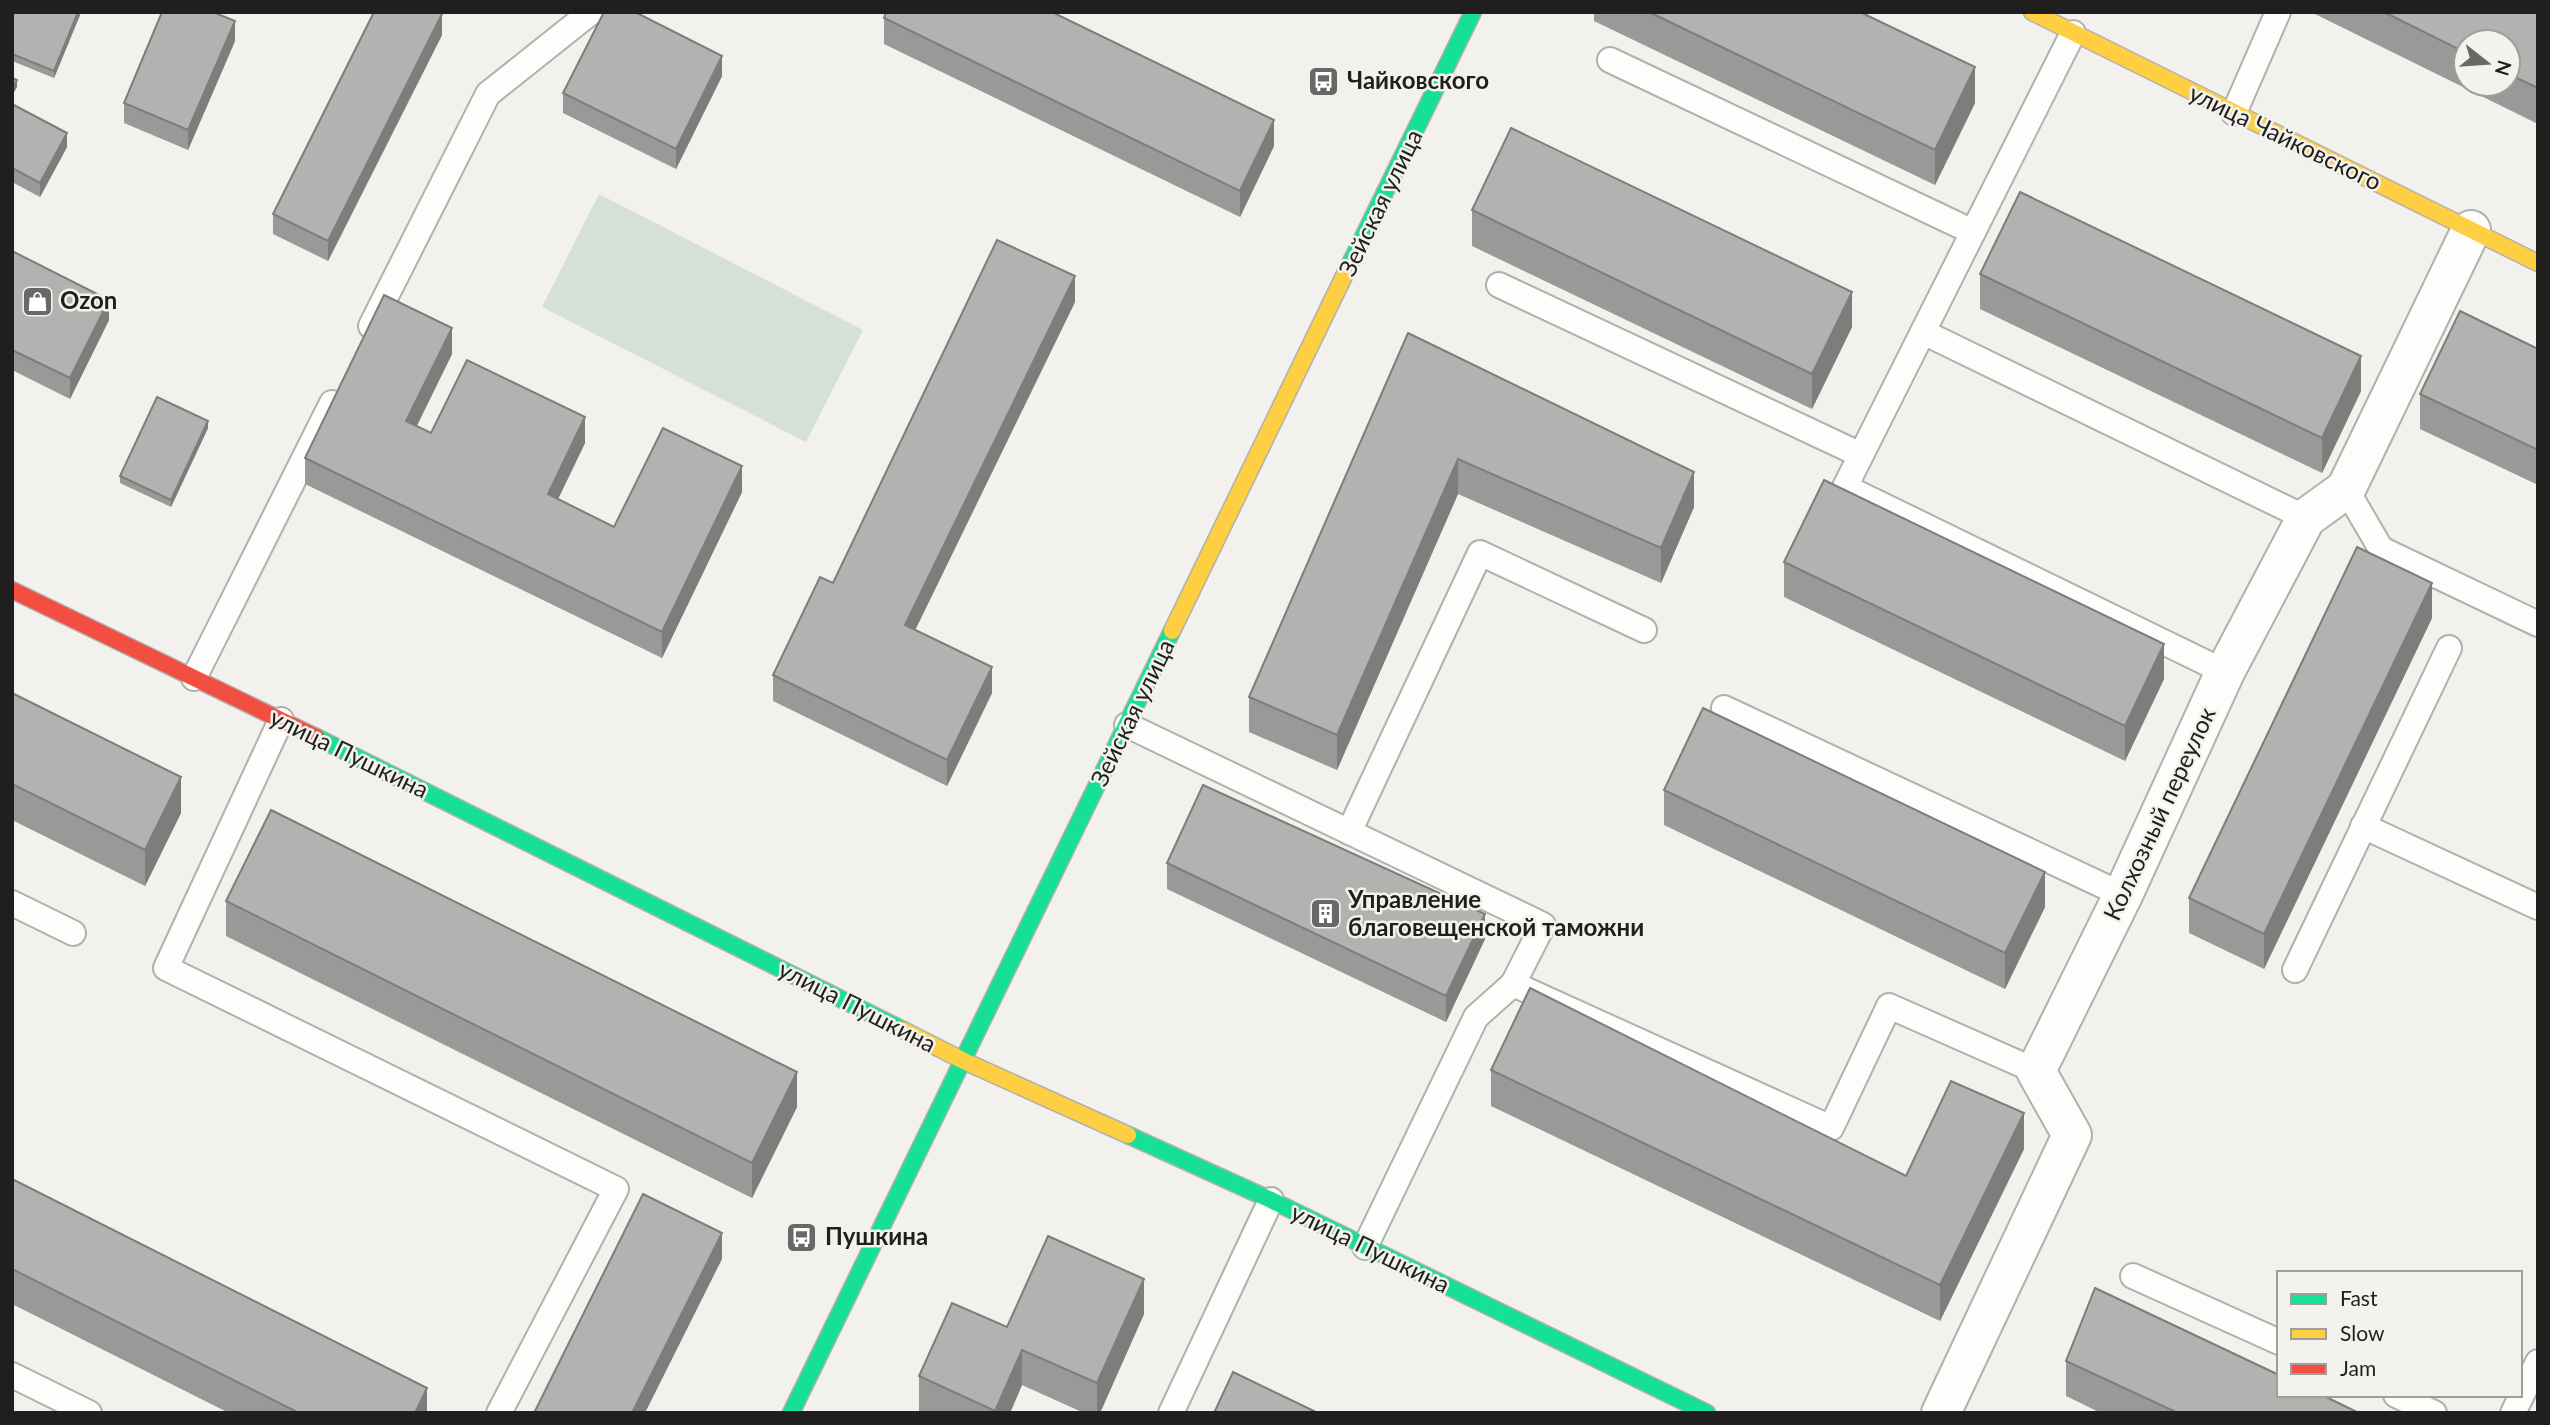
<svg xmlns="http://www.w3.org/2000/svg" width="2550" height="1425" viewBox="0 0 2550 1425" font-family="Lato,sans-serif">
	<style>
		.green { fill: #d5e0d6 }
		.lines { fill: none; stroke-linecap: round; stroke-linejoin: round }
		.lane-casing { stroke: #b0b0ad; stroke-width: 28 }
		.street-casing { stroke: #b0b0ad; stroke-width: 42 }
		.fast-casing { stroke: #b0b0ad; stroke-width: 19 }
		.slow-casing { stroke: #b0b0ad; stroke-width: 19 }
		.jam-casing { stroke: #b0b0ad; stroke-width: 19 }
		.lane { stroke: #fdfdfc; stroke-width: 24 }
		.street { stroke: #fdfdfc; stroke-width: 38 }
		.fast { stroke: #16e098; stroke-width: 16 }
		.slow { stroke: #ffcf43; stroke-width: 16 }
		.jam { stroke: #f24e42; stroke-width: 16 }
		.wall { fill: #9a9997; fill-rule: evenodd }
		.shaded-wall { fill: #7d7d7b }
		.building { fill: #b3b2b0; stroke: #7d7d7b; stroke-width: 2 }
		.labels { text-anchor: middle; stroke-width: 5; stroke-linejoin: round; paint-order: stroke }
		.poi-label { font-size: 24px; font-weight: bold; fill: #201f1d; stroke: #f3f2ed; text-anchor: start }
		.street-label { font-size: 24px; fill: #201f1d; stroke: #f3f2ed }
	</style>
	<rect width="100%" height="100%" fill="#f2f1ee"/>
	<polygon class="green" points="599,194 863,330 806,442 542,307"/>
	<g class="lines">
		<defs>
			<g id="lane">
				<polyline points="2073,33 1845,487 2225,672"/>
				<polyline points="1610,60 1973,232"/>
				<polyline points="2234,113 2278,12"/>
				<polyline points="1499,285 1861,455"/>
				<polyline points="371,326 488,94 591,12"/>
				<polyline points="1923,332 2306,518"/>
				<polyline points="2346,489 2381,549 2538,624"/>
				<polyline points="194,678 332,403"/>
				<polyline points="1724,708 2123,895"/>
				<polyline points="281,720 166,968 616,1189 499,1413"/>
				<polyline points="1127,725 1543,925 1513,984 1831,1128 1889,1006 2036,1071"/>
				<polyline points="2363,826 2538,907"/>
				<polyline points="1349,832 1480,553 1644,630"/>
				<polyline points="12,903 73,933"/>
				<polyline points="2295,970 2449,648"/>
				<polyline points="1365,1247 1476,1017 1513,984"/>
				<polyline points="2133,1276 2279,1342"/>
				<polyline points="12,1375 89,1413"/>
				<polyline points="2396,1395 2434,1413"/>
				<polyline points="1171,1413 1271,1200"/>
				<polyline points="2513,1413 2538,1362"/>
			</g>
			<polyline id="street" points="1941,1413 2072,1135 2036,1071 2123,895 2225,672 2306,518 2346,489 2471,230"/>
			<g id="fast">
				<polyline points="1346,272 1473,12"/>
				<polyline points="316,737 903,1030"/>
				<polyline points="1128,1135 1271,1200 1707,1413"/>
				<polyline points="791,1413 1172,631"/>
			</g>
			<g id="slow">
				<polyline points="2032,12 2538,263"/>
				<polyline points="1172,631 1346,272"/>
				<polyline points="903,1030 964,1061 1128,1135"/>
			</g>
			<polyline id="jam" points="12,590 316,737"/>
		</defs>
		<use href="#lane" class="lane-casing"/>
		<use href="#street" class="street-casing"/>
		<use href="#fast" class="fast-casing"/>
		<use href="#slow" class="slow-casing"/>
		<use href="#jam" class="jam-casing"/>
		<use href="#lane" class="lane"/>
		<use href="#street" class="street"/>
		<use href="#fast" class="fast"/>
		<use href="#slow" class="slow"/>
		<use href="#jam" class="jam"/>
	</g>
	<g class="wall">
		<polygon points="12,12 80,12 80,15 54,78 12,61"/>
		<polygon points="1594,12 1860,12 1975,103 1935,185 1594,21"/>
		<path d="M2315,12h223v112l-223,-110zM2466,42h42v42h-42z"/>
		<polygon points="884,18 1274,146 1240,217 884,44"/>
		<polygon points="442,35 328,261 273,234 273,214"/>
		<polygon points="235,41 188,150 124,123 124,103"/>
		<polygon points="722,76 676,169 563,113 563,93"/>
		<polygon points="12,104 67,147 40,197 12,182"/>
		<polygon points="1472,210 1852,327 1812,409 1472,246"/>
		<polygon points="12,251 109,320 70,399 12,370"/>
		<polygon points="1980,274 2361,391 2322,473 1980,309"/>
		<polygon points="1075,302 915,630 992,693 947,786 773,701 773,675 833,583"/>
		<polygon points="1408,333 1694,507 1661,583 1458,494 1337,770 1249,732 1249,697"/>
		<polygon points="2538,349 2538,485 2420,429 2420,394"/>
		<polygon points="452,354 417,426 431,433 585,443 558,499 614,527 742,492 662,658 305,484 305,458"/>
		<polygon points="208,428 171,507 120,483 120,476"/>
		<polygon points="1784,562 2164,679 2125,761 1784,597"/>
		<polygon points="2432,618 2264,969 2189,933 2189,898"/>
		<polygon points="12,693 181,813 145,886 12,820"/>
		<polygon points="1664,790 2045,907 2005,989 1664,825"/>
		<polygon points="1167,863 1485,939 1446,1022 1167,889"/>
		<polygon points="226,901 797,1107 752,1198 226,936"/>
		<polygon points="1491,1070 1906,1176 2024,1149 1940,1321 1491,1106"/>
		<polygon points="12,1179 427,1413 229,1413 12,1304"/>
		<polygon points="1144,1314 1100,1413 1084,1413 1022,1385 1010,1413 922,1413 919,1411 919,1376 1007,1327"/>
		<polygon points="2066,1361 2359,1413 2101,1413 2066,1396"/>
	</g>
	<g class="shaded-wall">
		<polygon points="78,12 80,12 80,15 54,78 54,71"/>
		<polygon points="442,14 442,35 328,261 328,241"/>
		<polygon points="235,21 235,41 188,150 188,130"/>
		<polygon points="722,56 722,76 676,169 676,149"/>
		<polygon points="1975,67 1975,103 1935,185 1935,150"/>
		<polygon points="17,80 17,87 12,96 12,89"/>
		<polygon points="1274,120 1274,146 1240,217 1240,191"/>
		<polygon points="67,133 67,147 40,197 40,183"/>
		<polygon points="1075,276 1075,302 905,651 905,625"/>
		<polygon points="1852,292 1852,327 1812,409 1812,374"/>
		<polygon points="109,300 109,320 70,399 70,378"/>
		<polygon points="452,328 452,354 406,447 406,421"/>
		<polygon points="2361,356 2361,391 2322,473 2322,438"/>
		<polygon points="585,417 585,443 548,520 548,494"/>
		<polygon points="208,421 208,428 171,507 171,500"/>
		<polygon points="1458,459 1458,494 1337,770 1337,735"/>
		<polygon points="742,466 742,492 662,658 662,632"/>
		<polygon points="1694,472 1694,507 1661,583 1661,548"/>
		<polygon points="2432,583 2432,618 2264,969 2264,934"/>
		<polygon points="2164,644 2164,679 2125,761 2125,726"/>
		<polygon points="992,667 992,693 947,786 947,760"/>
		<polygon points="181,777 181,813 145,886 145,850"/>
		<polygon points="2045,872 2045,907 2005,989 2005,953"/>
		<polygon points="1485,914 1485,939 1446,1022 1446,996"/>
		<polygon points="797,1072 797,1107 752,1198 752,1163"/>
		<polygon points="2024,1113 2024,1149 1940,1321 1940,1285"/>
		<polygon points="722,1233 722,1259 645,1413 632,1413"/>
		<polygon points="1144,1279 1144,1314 1100,1413 1097,1413 1097,1383"/>
		<polygon points="1022,1350 1022,1385 1010,1413 995,1413"/>
		<polygon points="427,1388 427,1413 415,1413"/>
	</g>
	<g class="building">
		<polygon points="12,12 78,12 54,71 12,54"/>
		<polygon points="162,12 213,12 235,21 188,130 124,103"/>
		<polygon points="374,12 438,12 442,14 328,241 273,214"/>
		<polygon points="604,12 635,12 722,56 676,149 563,93"/>
		<polygon points="886,12 1052,12 1274,120 1240,191 884,18"/>
		<polygon points="1649,12 1860,12 1975,67 1935,150"/>
		<polygon points="2384,12 2538,12 2538,88 2508,74 2508,42 2466,42 2466,53"/>
		<polygon points="12,78 17,80 12,89"/>
		<polygon points="12,104 67,133 40,183 12,168"/>
		<polygon points="1511,128 1852,292 1812,374 1472,210"/>
		<polygon points="2020,192 2361,356 2322,438 1980,274"/>
		<polygon points="997,240 1075,276 905,625 992,667 947,760 773,675 820,577 833,583"/>
		<polygon points="12,251 109,300 70,378 12,350"/>
		<polygon points="384,295 452,328 406,421 431,433 467,360 585,417 548,494 614,527 663,428 742,466 662,632 305,458"/>
		<polygon points="2460,311 2538,349 2538,450 2420,394"/>
		<polygon points="1408,333 1694,472 1661,548 1458,459 1337,735 1249,697"/>
		<polygon points="157,397 208,421 171,500 120,476"/>
		<polygon points="1824,480 2164,644 2125,726 1784,562"/>
		<polygon points="2357,547 2432,583 2264,934 2189,898"/>
		<polygon points="12,693 181,777 145,850 12,784"/>
		<polygon points="1703,708 2045,872 2005,953 1664,790"/>
		<polygon points="1203,785 1485,914 1446,996 1167,863"/>
		<polygon points="271,810 797,1072 752,1163 226,901"/>
		<polygon points="1530,988 1906,1176 1951,1081 2024,1113 1940,1285 1491,1070"/>
		<polygon points="12,1179 427,1388 415,1413 299,1413 12,1269"/>
		<polygon points="643,1194 722,1233 632,1413 534,1413"/>
		<polygon points="1048,1236 1144,1279 1097,1383 1022,1350 995,1411 919,1376 952,1303 1007,1327"/>
		<polygon points="2095,1288 2279,1375 2279,1395 2322,1395 2359,1413 2178,1413 2066,1361"/>
		<polygon points="1233,1372 1318,1413 1214,1413"/>
	</g>
	<defs>
		<symbol id="bus-square" viewBox="-11 -11 22 22"><rect x="-9" y="-9" width="18" height="18" rx="4" fill="#6a6866" stroke="#f3f2ed"/><path d="M-5-6H5V4H4V6H2V4H-2V6H-4V4H-5ZM-3.5-4V0h7V-4ZM-3.5 1.2v1.5H-2V1.2ZM2 1.2v1.5H3.5V1.2Z" fill="#fff"/></symbol>
		<symbol id="shop-square" viewBox="-11 -11 22 22"><rect x="-9" y="-9" width="18" height="18" rx="4" fill="#6a6866" stroke="#f3f2ed"/><path d="M-5-2.5h2.3a2.7 3.5 0 0 1 5.4 0H5L5.5 6h-11ZM-1.5-2.5h3a1.5 2.3 0 0 0-3 0Z" fill="#fff"/></symbol>
		<symbol id="building-square" viewBox="-11 -11 22 22"><rect x="-9" y="-9" width="18" height="18" rx="4" fill="#6a6866" stroke="#f3f2ed"/><path d="M-4-6H4V6H1V3H-1V6H-4ZM-2.5-4.3h1.7v1.8h-1.7ZM.8-4.3h1.7v1.8H.8ZM-2.5-1h1.7V.8h-1.7ZM.8-1h1.7V.8H.8Z" fill="#fff"/></symbol>
	</defs>
	<g fill-rule="evenodd">
		<use href="#bus-square" x="1306" y="64" width="35" height="35"/>
		<use href="#shop-square" x="20" y="284" width="35" height="35"/>
		<use href="#building-square" x="1308" y="896" width="35" height="35"/>
		<use href="#bus-square" x="784" y="1220" width="35" height="35"/>
	</g>
	<g class="labels">
		<g class="poi-label">
			<text x="1347" y="89">Чайковского</text>
			<text x="60" y="309">Ozon</text>
			<text x="1348" y="908">Управление<tspan x="1348" dy="28">благовещенской таможни</tspan></text>
			<text x="825" y="1245">Пушкина</text>
		</g>
		<g class="street-label">
			<text transform="translate(2285 138) rotate(26)" y="8">улица Чайковского</text>
			<text transform="translate(1381 203) rotate(-64)" y="8">Зейская улица</text>
			<text transform="translate(1133 713) rotate(-64)" y="8">Зейская улица</text>
			<text transform="translate(349 754) rotate(26)" y="8">улица Пушкина</text>
			<text transform="translate(2160 814) rotate(-65)" y="8">Колхозный переулок</text>
			<text transform="translate(857 1007) rotate(27)" y="8">улица Пушкина</text>
			<text transform="translate(1370 1249) rotate(26)" y="8">улица Пушкина</text>
		</g>
	</g>
	<rect width="2550" height="1425" fill="none" stroke="#201f1d" stroke-width="28"/>
	<rect x="2277" y="1271" width="245" height="126" fill="#f3f2ed" stroke="#9f9e9a" stroke-width="2"/>
	<rect x="2291" y="1294" width="35" height="10" fill="#16e098" stroke="#9f9e9a" stroke-width="2"/>
	<text x="2340" y="1306" font-size="21" fill="#201f1d">Fast</text>
	<rect x="2291" y="1329" width="35" height="10" fill="#ffcf43" stroke="#9f9e9a" stroke-width="2"/>
	<text x="2340" y="1341" font-size="21" fill="#201f1d">Slow</text>
	<rect x="2291" y="1364" width="35" height="10" fill="#f24e42" stroke="#9f9e9a" stroke-width="2"/>
	<text x="2340" y="1376" font-size="21" fill="#201f1d">Jam</text>
	<g transform="translate(2487 63) rotate(107)"><circle r="33" fill="#f3f2ed" stroke="#9f9e9a" stroke-width="2"/>
	<path d="M0-5L12 26L0 18L-12 26Z" fill="#6a6866"/>
	<text y="-10" font-size="19" font-weight="bold" text-anchor="middle" fill="#201f1d">N</text>
	</g>
</svg>
